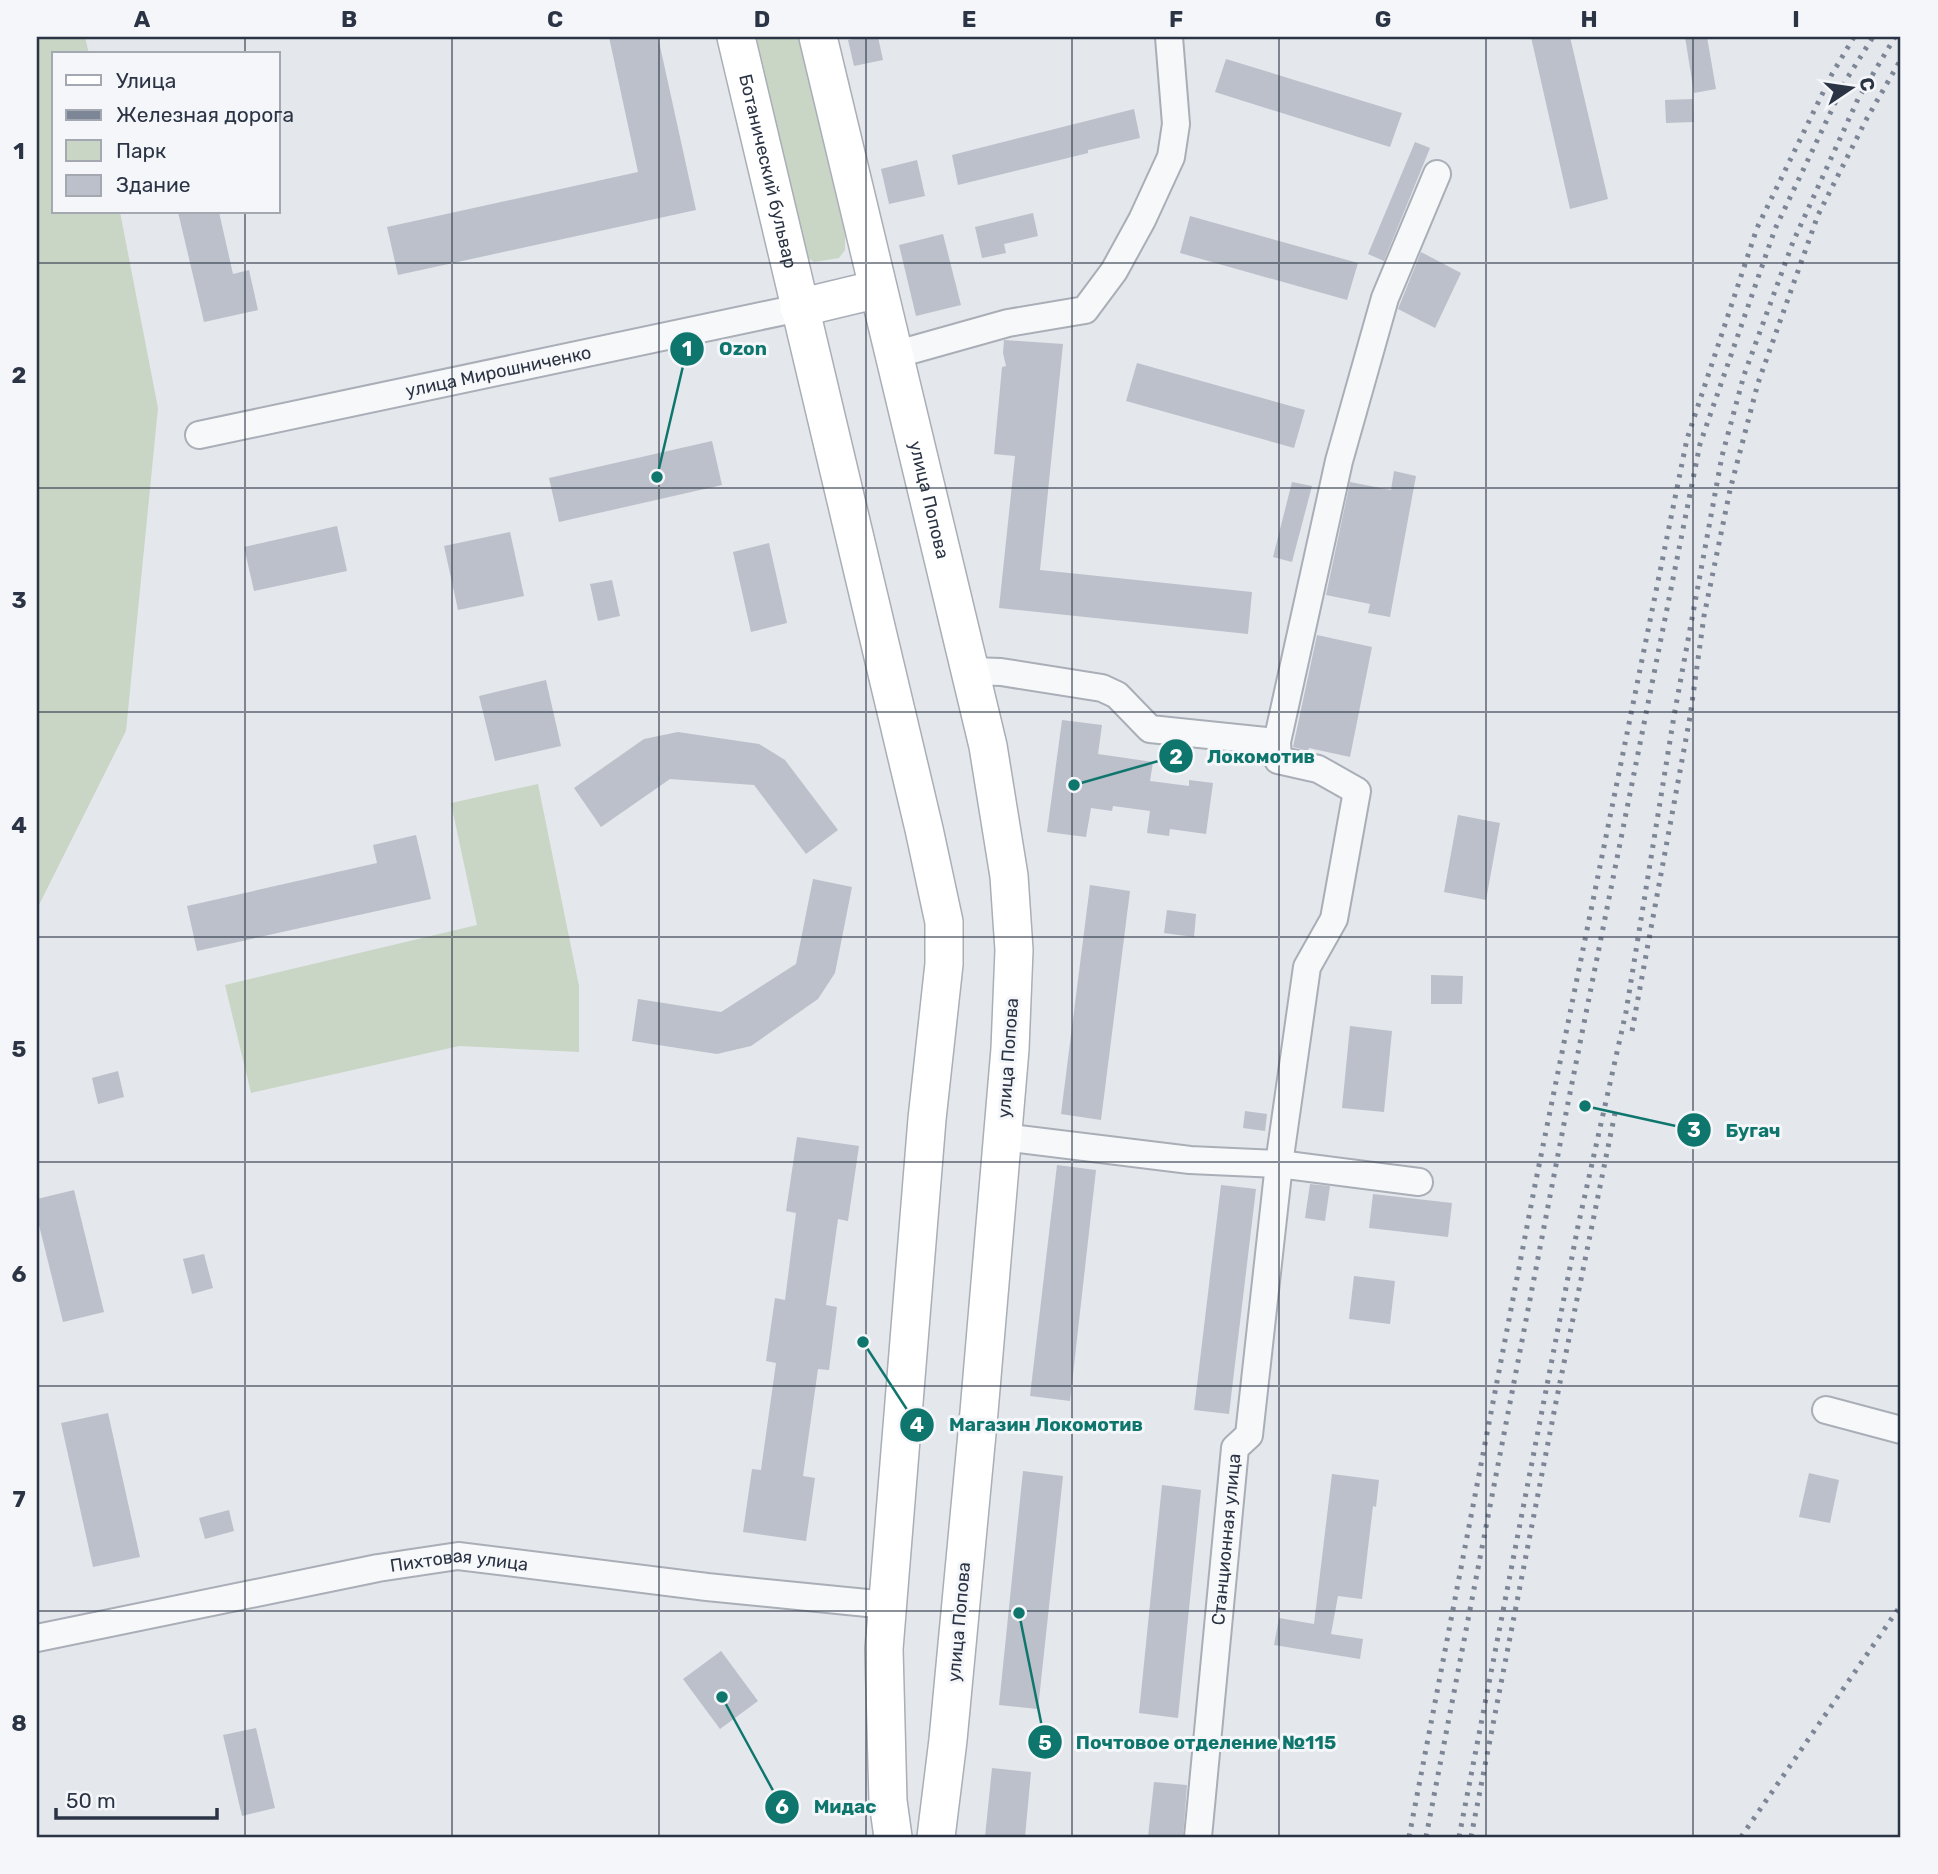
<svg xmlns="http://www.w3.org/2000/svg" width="1938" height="1874" viewBox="0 0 1938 1874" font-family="Rubik,sans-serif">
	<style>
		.green { fill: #c9d6c5 }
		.building { fill: #bbc0ca }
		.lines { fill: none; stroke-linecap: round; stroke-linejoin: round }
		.street-casing { stroke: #a9aeb7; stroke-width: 30 }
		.secondary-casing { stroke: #a9aeb7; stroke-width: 40 }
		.street { stroke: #f7f8fa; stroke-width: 26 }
		.secondary { stroke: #fff; stroke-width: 37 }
		.rail { stroke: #7d8696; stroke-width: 5; stroke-dasharray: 3.5 7; stroke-linecap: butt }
		.grid { fill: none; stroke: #2b3445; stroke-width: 2; stroke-opacity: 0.55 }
		.labels { text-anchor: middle; stroke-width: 6; stroke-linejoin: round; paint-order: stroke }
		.street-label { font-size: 18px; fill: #2b3445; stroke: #f4f6f9 }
		.leader { fill: none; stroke: #0f766e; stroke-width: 2.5 }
		.callout-dot { fill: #0f766e; stroke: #f4f6f9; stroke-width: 2.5 }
		.mark-label { font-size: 21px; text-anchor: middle; font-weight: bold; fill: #fff }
		.callout-label { font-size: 19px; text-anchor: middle; font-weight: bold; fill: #0f766e; stroke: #f4f6f9; stroke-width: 6; stroke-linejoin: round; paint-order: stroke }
		.neatline { fill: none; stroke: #2b3445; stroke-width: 2.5 }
		.grid-label { font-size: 23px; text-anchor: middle; font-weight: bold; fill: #2b3445 }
	</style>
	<rect width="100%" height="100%" fill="#e4e7ec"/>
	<g class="green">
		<polygon points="37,37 85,37 89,54 54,54 54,212 120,212 158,408 126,731 37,909"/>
		<polygon points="753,37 798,37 845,234 845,250 839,258 814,262 807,257"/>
		<polygon points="538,784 579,986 579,1052 459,1046 251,1093 225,985 477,925 451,803"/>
	</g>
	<g class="building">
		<polygon points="609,37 658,37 696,210 398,275 387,227 638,172"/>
		<polygon points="863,37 878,37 883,60 854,66 848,40"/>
		<polygon points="1531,37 1570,37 1608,199 1570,209"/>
		<polygon points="1685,37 1707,37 1716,89 1694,93"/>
		<polygon points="1226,59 1402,113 1390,147 1215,92"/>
		<polygon points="1693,99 1694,122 1666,123 1665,100"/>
		<polygon points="1134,109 1140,138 1088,150 1088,153 958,185 952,155"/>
		<polygon points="1415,142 1430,148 1384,261 1368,254"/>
		<polygon points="917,160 925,196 889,204 881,169"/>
		<polygon points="178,212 219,212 233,274 249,270 258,310 204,322"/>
		<polygon points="1033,213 1038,236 1004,244 1006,253 982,258 975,227"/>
		<polygon points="1190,216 1358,263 1347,300 1180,253"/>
		<polygon points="943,234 961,305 916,316 899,245"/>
		<polygon points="1421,252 1461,273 1435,328 1398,309"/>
		<polygon points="1004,340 1063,344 1040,570 1252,592 1248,634 999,608 1015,456 994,454 1002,367 1006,366 1003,353"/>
		<polygon points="1137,363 1305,410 1294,448 1126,401"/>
		<polygon points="712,441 722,485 559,522 549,478"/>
		<polygon points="1394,471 1416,476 1390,617 1368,613 1370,604 1326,595 1350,482 1391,490"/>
		<polygon points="1292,482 1312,486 1292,562 1273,557"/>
		<polygon points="337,526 347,571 254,591 244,547"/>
		<polygon points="510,532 524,596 458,610 444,546"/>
		<polygon points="769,543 787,623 751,632 733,552"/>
		<polygon points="612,580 620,616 598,621 590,584"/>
		<polygon points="1317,635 1372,647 1350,757 1309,748 1308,751 1293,747"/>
		<polygon points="546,680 561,746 495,761 479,696"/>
		<polygon points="1062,720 1102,725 1098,754 1153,762 1150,781 1189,786 1189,780 1213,783 1206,834 1170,829 1169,836 1147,833 1150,811 1113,806 1112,811 1091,808 1086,837 1047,832"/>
		<polygon points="678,732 759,744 785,760 838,830 806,854 754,785 670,779 601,827 574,788 644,739"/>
		<polygon points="1458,815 1500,823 1486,900 1444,892"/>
		<polygon points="416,835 431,899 197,951 187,906 377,863 373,845"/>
		<polygon points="813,879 852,887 835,973 818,999 751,1046 717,1054 632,1041 638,999 721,1012 796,964"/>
		<polygon points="1090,885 1130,891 1101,1120 1061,1114"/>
		<polygon points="1167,910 1196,914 1194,937 1164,933"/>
		<polygon points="1431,975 1463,976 1462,1004 1431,1004"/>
		<polygon points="1350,1026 1392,1031 1384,1112 1342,1108"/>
		<polygon points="118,1071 124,1097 98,1104 92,1078"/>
		<polygon points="1245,1111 1267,1114 1265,1131 1243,1128"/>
		<polygon points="797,1137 859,1146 848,1221 838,1219 826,1305 837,1307 829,1370 818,1369 803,1476 815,1478 806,1541 743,1532 752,1469 761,1470 776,1363 766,1361 775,1298 785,1300 796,1213 786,1211"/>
		<polygon points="1057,1165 1096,1170 1070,1401 1030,1396"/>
		<polygon points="1310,1184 1330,1186 1325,1221 1305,1218"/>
		<polygon points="1221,1185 1256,1189 1229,1414 1194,1410"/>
		<polygon points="74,1190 104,1312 63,1322 37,1217 37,1199"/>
		<polygon points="1373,1194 1452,1203 1448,1237 1369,1228"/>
		<polygon points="204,1254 213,1288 192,1294 183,1259"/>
		<polygon points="1354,1276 1395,1281 1390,1324 1349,1319"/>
		<polygon points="108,1413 140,1557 93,1567 61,1423"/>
		<polygon points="1023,1471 1063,1476 1038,1709 999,1705"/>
		<polygon points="1809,1473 1839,1480 1830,1523 1799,1517"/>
		<polygon points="1332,1474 1379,1480 1376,1507 1373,1506 1362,1599 1338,1596 1331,1634 1363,1639 1360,1659 1274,1645 1279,1618 1314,1624"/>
		<polygon points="1162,1485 1201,1490 1178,1718 1139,1713"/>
		<polygon points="229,1510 234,1531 205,1539 199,1518"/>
		<polygon points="721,1651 758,1701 720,1729 683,1679"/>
		<polygon points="256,1728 275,1808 242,1816 223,1735"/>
		<polygon points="992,1768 1031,1772 1025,1837 985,1837"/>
		<polygon points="1154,1782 1187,1785 1183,1837 1148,1837"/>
	</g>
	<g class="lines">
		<defs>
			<g id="street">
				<polyline points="894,355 1008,323 1085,310 1114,271 1142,220 1171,157 1176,124 1169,37"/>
				<path id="s1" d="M199,435l600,-127"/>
				<polyline points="971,671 1001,672 1102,688 1117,695 1150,729 1277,742"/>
				<polyline points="1003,1137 1190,1160 1279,1164 1419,1182"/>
				<polyline points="1826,1410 1901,1430"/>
				<path id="s2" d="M37,1638l341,-70 80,-12 249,31 180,18"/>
				<path id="s3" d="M1198,1837l37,-389 14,-13 30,-271 28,-197 27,-48 23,-128 -39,-22 -40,-9 -1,-18 62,-281 46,-163 52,-124"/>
			</g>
			<g id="secondary">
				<path id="s4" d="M736,37l188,792 20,93v42l-17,155 -43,530 4,152 5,36"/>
				<path id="s5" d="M818,37l170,709 21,130 5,74 -4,99 -31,363 -31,328 -12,97"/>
				<polyline points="799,308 878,289"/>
			</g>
		</defs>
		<use href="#street" class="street-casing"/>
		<use href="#secondary" class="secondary-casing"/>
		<use href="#street" class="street"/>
		<use href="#secondary" class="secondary"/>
		<g class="rail">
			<polyline points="1632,1031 1690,717 1704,616 1730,490 1758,383 1818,215 1866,120 1901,59"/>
			<polyline points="1409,1837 1535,1185 1687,439 1757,228 1832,74 1854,37"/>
			<polyline points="1426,1837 1568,1103 1700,444 1775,229 1846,80 1873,37"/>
			<polyline points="1459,1837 1578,1226 1626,1012 1674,716 1722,456 1744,375 1793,242 1858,99 1895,37"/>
			<polyline points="1471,1837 1556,1402 1615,1113"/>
			<polyline points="1741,1837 1901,1605"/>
		</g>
	</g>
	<path class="grid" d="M245,37v17M452,37v1800M659,37v1800M866,37v1800M1072,37v1800M1279,37v1800M1486,37v1800M1693,37v1800M245,212v1625M37,263h1864M37,488h1864M37,712h1864M37,937h1864M37,1162h1864M37,1386h1864M37,1611h1864"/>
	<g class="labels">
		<g class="street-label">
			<text dy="6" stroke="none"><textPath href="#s4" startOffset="138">Ботанический бульвар</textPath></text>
			<text dy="6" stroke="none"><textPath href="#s1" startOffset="306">улица Мирошниченко</textPath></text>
			<text dy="6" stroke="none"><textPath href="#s5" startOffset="476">улица Попова</textPath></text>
			<text transform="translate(1008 1058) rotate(-86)" y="6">улица Попова</text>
			<text dy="6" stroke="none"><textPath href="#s3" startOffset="299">Станционная улица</textPath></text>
			<text dy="6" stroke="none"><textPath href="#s2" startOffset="430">Пихтовая улица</textPath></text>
			<text transform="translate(959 1622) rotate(-85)" y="6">улица Попова</text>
		</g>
	</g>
	<path class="leader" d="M657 477L687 349M1074 785L1176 756M1585 1106L1694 1130M863 1342L917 1425M1019 1613L1045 1742M722 1697L782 1807"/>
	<g class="callout-dot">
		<circle cx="657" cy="477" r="7"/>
		<circle cx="1074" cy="785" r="7"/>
		<circle cx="1585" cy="1106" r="7"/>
		<circle cx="863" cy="1342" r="7"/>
		<circle cx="1019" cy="1613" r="7"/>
		<circle cx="722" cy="1697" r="7"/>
		<circle cx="687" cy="349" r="18"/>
		<circle cx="1176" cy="756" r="18"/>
		<circle cx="1694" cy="1130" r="18"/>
		<circle cx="917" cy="1425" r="18"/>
		<circle cx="1045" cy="1742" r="18"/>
		<circle cx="782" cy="1807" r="18"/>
	</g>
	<g class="mark-label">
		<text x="687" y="356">1</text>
		<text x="1176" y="764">2</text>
		<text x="1694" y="1137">3</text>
		<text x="917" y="1432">4</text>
		<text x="1045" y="1750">5</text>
		<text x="782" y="1814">6</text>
	</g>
	<g class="callout-label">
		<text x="743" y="355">Ozon</text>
		<text x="1261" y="763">Локомотив</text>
		<text x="1753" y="1137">Бугач</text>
		<text x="1046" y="1431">Магазин Локомотив</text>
		<text x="1206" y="1749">Почтовое отделение №115</text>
		<text x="845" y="1813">Мидас</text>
	</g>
	<rect width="1938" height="1874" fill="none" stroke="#f4f6f9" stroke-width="77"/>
	<rect x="52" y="52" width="228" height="161" fill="#f4f6f9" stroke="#a4a8b1" stroke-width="2"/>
	<rect x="66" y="75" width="35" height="10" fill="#ffffff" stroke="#a4a8b1" stroke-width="2"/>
	<text x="116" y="88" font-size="21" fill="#2b3445">Улица</text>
	<rect x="66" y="110" width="35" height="10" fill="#7d8696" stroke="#a4a8b1" stroke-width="2"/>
	<text x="116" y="122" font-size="21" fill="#2b3445">Железная дорога</text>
	<rect x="66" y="140" width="35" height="21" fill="#c9d6c5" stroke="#a4a8b1" stroke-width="2"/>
	<text x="116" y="158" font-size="21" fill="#2b3445">Парк</text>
	<rect x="66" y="175" width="35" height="21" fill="#bbc0ca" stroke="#a4a8b1" stroke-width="2"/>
	<text x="116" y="192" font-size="21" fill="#2b3445">Здание</text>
	<g transform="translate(1851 88) rotate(77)" stroke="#f4f6f9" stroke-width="5" paint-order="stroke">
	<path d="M0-5L12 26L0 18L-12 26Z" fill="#2b3445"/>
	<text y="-10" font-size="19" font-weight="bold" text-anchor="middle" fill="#2b3445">С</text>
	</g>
	<path d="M56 1808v10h161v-10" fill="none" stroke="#2b3445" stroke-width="3.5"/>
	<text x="66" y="1808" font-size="21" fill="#2b3445" stroke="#f4f6f9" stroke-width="5" paint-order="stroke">50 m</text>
	<rect x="38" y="38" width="1861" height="1798" class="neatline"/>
	<g class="grid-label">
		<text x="142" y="27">A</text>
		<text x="349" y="27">B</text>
		<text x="555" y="27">C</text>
		<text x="762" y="27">D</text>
		<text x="969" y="27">E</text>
		<text x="1176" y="27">F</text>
		<text x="1383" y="27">G</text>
		<text x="1589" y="27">H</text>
		<text x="1796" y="27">I</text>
		<text x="19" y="159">1</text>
		<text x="19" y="383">2</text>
		<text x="19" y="608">3</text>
		<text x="19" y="833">4</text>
		<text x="19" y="1057">5</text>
		<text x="19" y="1282">6</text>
		<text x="19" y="1507">7</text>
		<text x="19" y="1731">8</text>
	</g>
</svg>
